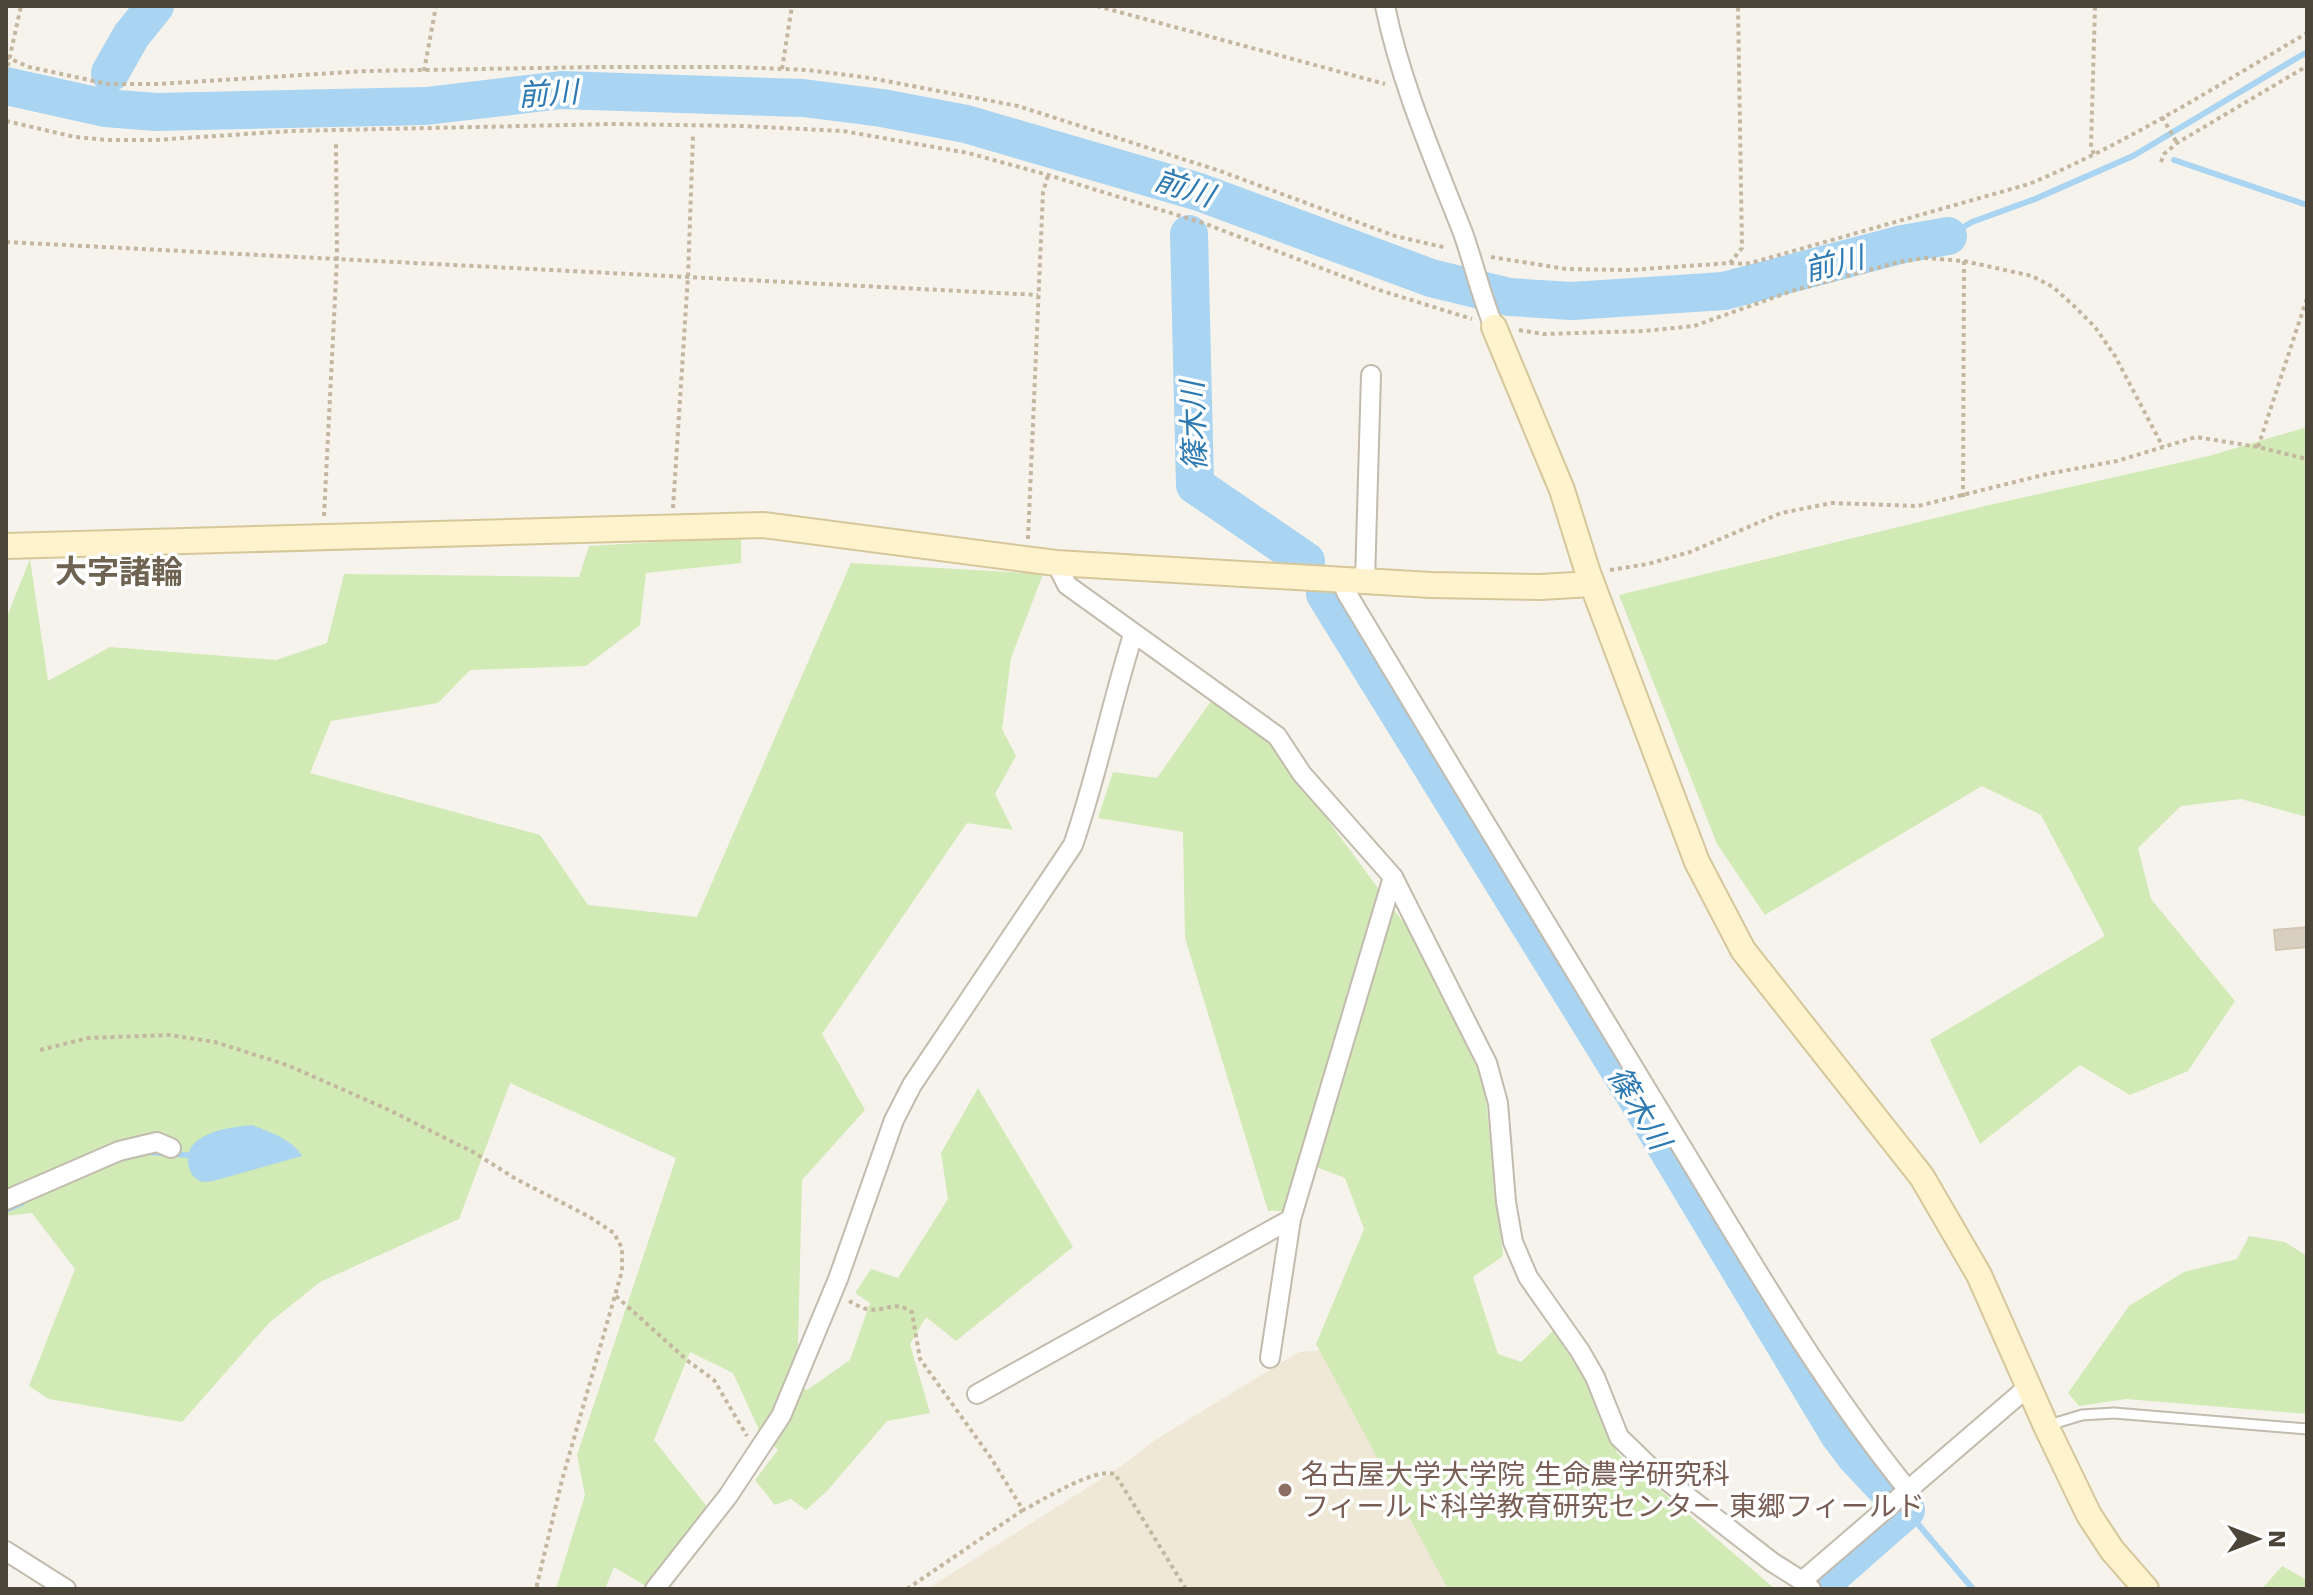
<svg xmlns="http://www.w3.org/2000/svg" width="2313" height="1595" viewBox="0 0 2313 1595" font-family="'DejaVu Sans','Noto Sans JP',sans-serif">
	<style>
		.education { fill: #efe8d6 }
		.green { fill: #d2eab5 }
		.water { fill: #a9d4f2 }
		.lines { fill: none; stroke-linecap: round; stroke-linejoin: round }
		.stream { stroke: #a9d4f2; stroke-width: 6 }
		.river { stroke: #a9d4f2; stroke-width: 38 }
		.building { fill: #d8cfc1; stroke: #d3c7b4; stroke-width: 2 }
		.lane-casing { stroke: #c2bbae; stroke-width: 13 }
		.street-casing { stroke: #c2bbae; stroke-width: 22 }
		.secondary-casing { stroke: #d6c79b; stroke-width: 28 }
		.path { stroke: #c4b79f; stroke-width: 4; stroke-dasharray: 4 4; stroke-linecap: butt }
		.lane { stroke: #fff; stroke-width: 9 }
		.street { stroke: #fff; stroke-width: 18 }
		.secondary { stroke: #fff3cd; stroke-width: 24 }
		.education-dot { fill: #8d6e63; stroke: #fff; stroke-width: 3 }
		.labels { text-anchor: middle; stroke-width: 7; stroke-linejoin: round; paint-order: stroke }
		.education-label { font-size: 28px; fill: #785e54; stroke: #fff; text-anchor: start }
		.water-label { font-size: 30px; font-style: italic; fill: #2e7ab2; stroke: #fff }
		.quarter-label { font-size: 32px; font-weight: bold; fill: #6e6250; stroke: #fff }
	</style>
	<rect width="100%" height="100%" fill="#f6f3ec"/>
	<polygon class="education" points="1357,1347 1534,1589 927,1589 1120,1467 1155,1440 1299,1352"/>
	<g class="green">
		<polygon points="2307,427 2307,817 2241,799 2181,806 2138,848 2151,899 2235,1001 2188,1071 2130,1095 2080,1065 1980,1144 1930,1040 2105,936 2041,815 1982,786 1765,915 1717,844 1619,595 1985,506 2209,456"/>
		<polygon points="741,537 741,563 646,573 640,625 586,666 470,670 438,703 331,721 310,773 540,835 588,905 697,917 851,563 1043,574 1011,658 1002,729 1016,756 995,794 1013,830 967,823 822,1034 865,1110 802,1180 798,1345 790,1383 807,1390 850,1360 870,1303 855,1293 871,1269 898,1278 948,1199 941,1153 978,1088 1073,1247 956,1341 926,1317 910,1344 930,1413 887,1421 827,1491 806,1510 791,1499 775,1505 755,1480 778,1450 760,1432 733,1373 690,1352 654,1440 708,1508 649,1588 614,1567 605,1589 556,1589 585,1495 577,1455 676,1158 510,1083 459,1219 320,1282 269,1323 182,1422 49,1399 29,1386 75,1269 32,1213 6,1216 6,619 30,559 48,681 110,647 276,660 327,643 344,574 579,577 589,546"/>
		<polygon points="1211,701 1270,742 1418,942 1484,1083 1503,1256 1473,1277 1498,1354 1521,1362 1553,1331 1588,1383 1617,1453 1775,1589 1448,1589 1316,1344 1364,1229 1345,1178 1303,1162 1288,1211 1268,1211 1185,938 1183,832 1098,818 1113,772 1157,778"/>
		<polygon points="2249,1236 2285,1242 2307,1256 2307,1414 2126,1399 2079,1406 2068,1393 2129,1306 2184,1272 2237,1259"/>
		<polygon points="2282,1566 2307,1580 2307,1589 2262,1589"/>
	</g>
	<path class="water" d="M252,1125c17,7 40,14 50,31l-85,24c-2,1 -12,2 -13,2 -16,-2 -20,-25 -12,-36 13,-16 41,-19 60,-21z"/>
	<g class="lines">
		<g class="stream">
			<polyline points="2174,160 2307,205"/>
			<polyline points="1948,236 1972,222 2035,199 2133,156 2307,52"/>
			<polyline points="147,1152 187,1155"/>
			<polyline points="6,1210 22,1203"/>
			<polyline points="1906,1510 1973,1589"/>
		</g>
		<g class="river">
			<polyline points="110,73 131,36 155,6"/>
			<polyline points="6,86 105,108 156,112 426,106 561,90 803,98 882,108 966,124 1199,192 1431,278 1509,297 1572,301 1724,291 1903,244 1948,236"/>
			<polyline points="1189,234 1195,485 1306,561"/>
			<polyline points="1325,594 1641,1105 1838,1433 1856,1457 1906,1510 1816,1589"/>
		</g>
	</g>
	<polygon class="building" points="2307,927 2307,947 2276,950 2274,930"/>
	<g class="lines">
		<defs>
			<polyline id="lane" points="2049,1425 2082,1415 2114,1413 2307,1429"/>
			<g id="street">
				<path d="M1385,6c16,78 49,153 78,227 11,31 18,63 31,94"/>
				<polyline points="1056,563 1067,585 1277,736 1302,774 1393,877 1487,1063 1498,1103 1506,1202 1513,1242 1528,1277 1580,1351 1595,1377 1619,1437 1652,1469 1772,1562 1802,1581 1811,1589"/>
				<path d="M1342,579l4,13c108,180 216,359 326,539 74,121 146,248 236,359"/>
				<polyline points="1365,581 1371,375"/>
				<polyline points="6,1200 119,1151 157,1142 171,1148"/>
				<polyline points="1270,1358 1291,1219 1393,877"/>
				<polyline points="977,1394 1291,1219"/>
				<polyline points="6,1551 66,1589"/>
				<polyline points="1802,1581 2029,1386"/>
				<path d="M655,1589l73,-93 53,-80 57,-137 56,-159 18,-35 161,-240c24,-69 38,-141 60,-210"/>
			</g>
			<g id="secondary">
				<polyline points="1494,327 1562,490 1588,573 1697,862 1743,950 1922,1177 1979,1275 2046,1426 2089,1515 2112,1550 2146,1589"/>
				<polyline points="6,546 763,525 1056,563 1431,585 1540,587 1592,584"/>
			</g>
		</defs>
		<use href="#lane" class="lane-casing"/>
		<use href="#street" class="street-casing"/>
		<use href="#secondary" class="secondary-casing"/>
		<g class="path">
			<polyline points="1097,6 1385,84"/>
			<polyline points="6,57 29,67 108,84 157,84 367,71 597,67 736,67 808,70 870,78 1018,106 1220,171 1395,236 1447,248"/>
			<polyline points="782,69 792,6"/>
			<polyline points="424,71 436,6"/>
			<polyline points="6,74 21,6"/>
			<polyline points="2162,117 2177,143"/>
			<polyline points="6,121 75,137 108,140 155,140 291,131 613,124 742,126 843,131 968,153 1048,175 1203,223 1376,289 1472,319"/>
			<polyline points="2094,154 2091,147 2095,6"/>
			<polyline points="2161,162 2164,154 2177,143 2307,66"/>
			<polyline points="6,242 1038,295"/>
			<polyline points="1491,257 1566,269 1630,270 1730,263 1742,248 1738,6"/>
			<path d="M1730,263l15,1 13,-3 271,-77c97,-40 188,-98 278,-151"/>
			<polyline points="1519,330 1543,334 1644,331 1694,326 1792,291 1899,262 1925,258 1964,261 2032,276 2053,287 2073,305 2095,327 2115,356 2163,447"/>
			<polyline points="2258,447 2307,298"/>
			<polyline points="1963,497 1964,261"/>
			<polyline points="673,508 688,276 693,136"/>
			<polyline points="324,516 337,258 336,143"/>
			<polyline points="1028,539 1043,192 1048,175"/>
			<polyline points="1610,570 1648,564 1690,552 1781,513 1832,503 1918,506 2047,474 2117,461 2196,437 2258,447 2307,459"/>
			<polyline points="40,1050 88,1038 169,1035 215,1042 287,1065 387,1109 473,1152 516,1179 588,1216 614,1233 622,1248 622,1271 562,1480 536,1589"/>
			<polyline points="616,1296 688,1361 714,1380 747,1436"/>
			<path d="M849,1301c6,3 12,7 18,8 19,4 25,-10 45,3l8,47 71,99 32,52c21,-10 69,-42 92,-36l71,115"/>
			<polyline points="907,1589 1023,1510"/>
		</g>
		<use href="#lane" class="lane"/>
		<use href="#street" class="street"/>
		<use href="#secondary" class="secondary"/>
	</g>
	<circle class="education-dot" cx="1285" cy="1490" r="8"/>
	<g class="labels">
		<g class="education-label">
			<text x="1301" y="1484">名古屋大学大学院 生命農学研究科<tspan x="1301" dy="32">フィールド科学教育研究センター 東郷フィールド</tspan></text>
		</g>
		<g class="water-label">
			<text transform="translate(548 94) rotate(-4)" y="10">前川</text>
			<text transform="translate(1184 188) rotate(18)" y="10">前川</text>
			<text transform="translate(1834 264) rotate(-14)" y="10">前川</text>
			<text transform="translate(1194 426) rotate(-92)" y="10">篠木川</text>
			<text transform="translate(1639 1108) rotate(59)" y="10">篠木川</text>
		</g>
		<g class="quarter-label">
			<text x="119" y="583">大字諸輪</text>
		</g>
	</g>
	<rect width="2313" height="1595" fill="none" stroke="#4b4439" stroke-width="16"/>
	<g transform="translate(2257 1539) rotate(90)" stroke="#ffffff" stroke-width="6" paint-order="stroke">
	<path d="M0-6L14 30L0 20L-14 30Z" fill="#4b4439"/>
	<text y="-12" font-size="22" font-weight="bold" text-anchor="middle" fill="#4b4439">N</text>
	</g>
</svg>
